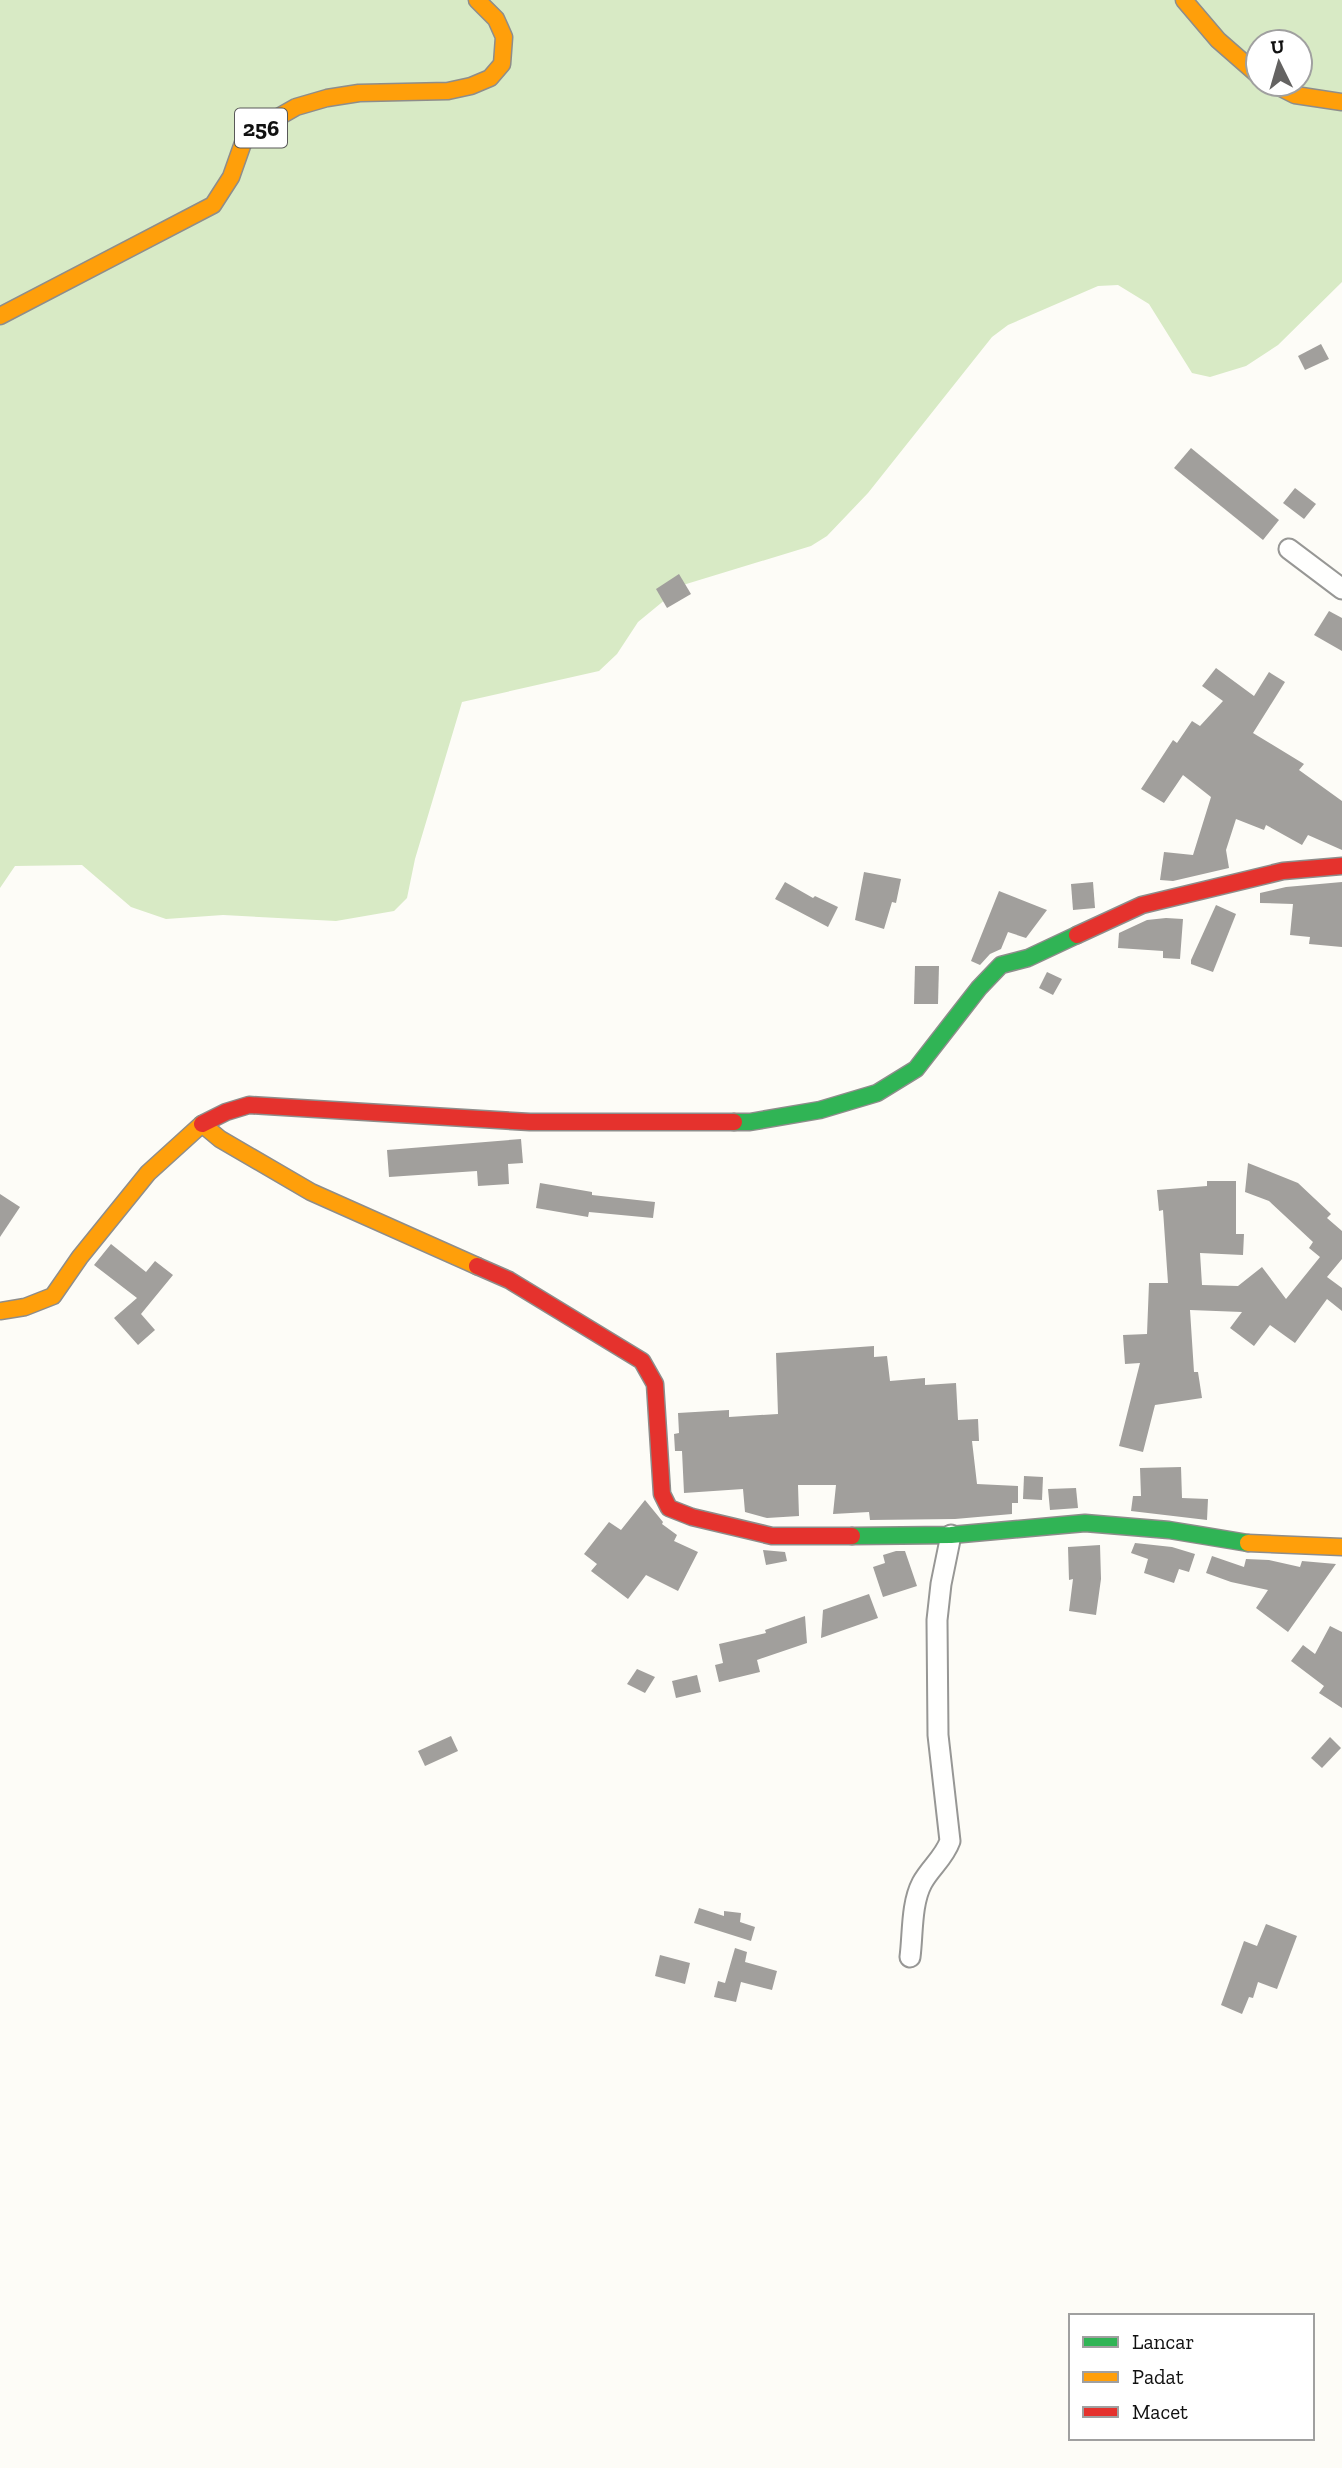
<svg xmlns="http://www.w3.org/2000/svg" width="1342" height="2468" viewBox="0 0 1342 2468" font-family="'Zilla Slab',serif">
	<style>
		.forest { fill: #d8eac5; fill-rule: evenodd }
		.building { fill: #a19f9c }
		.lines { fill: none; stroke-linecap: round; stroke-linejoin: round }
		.street-casing { stroke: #979795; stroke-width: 23 }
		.fast-casing { stroke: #8e8d8b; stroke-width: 19 }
		.slow-casing { stroke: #8e8d8b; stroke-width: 19 }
		.jam-casing { stroke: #8e8d8b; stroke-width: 19 }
		.street { stroke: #fffffe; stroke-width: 19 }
		.fast { stroke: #30b455; stroke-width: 16 }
		.slow { stroke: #ff9f0a; stroke-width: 16 }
		.jam { stroke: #e5322d; stroke-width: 16 }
		.labels { text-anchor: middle; stroke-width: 7; stroke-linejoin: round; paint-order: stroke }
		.shield { fill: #fff; stroke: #585858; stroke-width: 2 }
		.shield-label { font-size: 23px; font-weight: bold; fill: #111 }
	</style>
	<rect width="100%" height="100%" fill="#fdfcf7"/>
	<path class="forest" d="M0,0h1342v282l-64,63 -32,21 -36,11 -18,-4 -43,-69 -31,-19 -20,1 -90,39 -16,12 -124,156 -41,43 -16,10 -128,39 -45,37 -21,32 -18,17 -137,31 -47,157 -8,39 -13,13 -58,10 -113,-6 -57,4 -35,-12 -49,-42 -67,1 -15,22zM1258,42h42v42h-42z"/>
	<g class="building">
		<polygon points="1321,344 1329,359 1305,370 1298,356"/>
		<polygon points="1191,448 1279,520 1263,540 1174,468"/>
		<polygon points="1295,488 1316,504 1304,519 1283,503"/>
		<polygon points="679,574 691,594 667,608 656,589"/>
		<polygon points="1329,611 1342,618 1342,651 1314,635"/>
		<polygon points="1216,668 1254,696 1269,672 1285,682 1253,733 1304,764 1299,770 1342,801 1342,850 1308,835 1302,845 1266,825 1264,830 1236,819 1226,850 1229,868 1173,881 1160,880 1164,852 1193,855 1211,797 1183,775 1164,803 1141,789 1173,740 1177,743 1192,721 1200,726 1223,701 1202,686"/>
		<polygon points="864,872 901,879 896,903 892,902 884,929 855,920"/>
		<polygon points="785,882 813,898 815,896 838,907 828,927 775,899"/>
		<polygon points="1093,882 1095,908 1073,910 1071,884"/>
		<polygon points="1342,882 1342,947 1309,944 1310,937 1290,935 1293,904 1260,903 1260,893 1286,887"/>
		<polygon points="999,891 1047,910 1026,938 1008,932 1001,949 990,954 980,965 971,961"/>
		<polygon points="1216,905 1236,914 1213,972 1191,964 1191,960"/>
		<polygon points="1166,918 1183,919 1180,959 1163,958 1163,951 1118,948 1119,933 1147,920"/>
		<polygon points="915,966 939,966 938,1004 914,1004"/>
		<polygon points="1047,972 1062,979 1053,995 1039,988"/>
		<polygon points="521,1139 523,1163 508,1164 509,1184 478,1186 477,1171 389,1177 387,1150"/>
		<polygon points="1248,1163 1298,1183 1331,1214 1327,1218 1342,1231 1342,1259 1327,1277 1342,1288 1342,1311 1327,1299 1295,1343 1270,1325 1254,1346 1230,1328 1242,1312 1190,1310 1194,1372 1198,1372 1202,1398 1155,1405 1143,1452 1119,1446 1140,1363 1125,1364 1123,1335 1147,1334 1149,1283 1168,1283 1163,1210 1159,1211 1157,1190 1207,1186 1207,1181 1236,1181 1236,1234 1244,1234 1243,1255 1200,1253 1202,1285 1238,1286 1262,1267 1286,1299 1320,1257 1309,1248 1313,1242 1269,1201 1245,1192"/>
		<polygon points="540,1183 592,1192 592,1195 655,1202 653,1218 589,1212 588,1217 536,1208"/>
		<polygon points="0,1194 20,1207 0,1237"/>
		<polygon points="111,1244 146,1272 155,1261 173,1275 141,1314 155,1330 138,1345 114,1318 137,1298 94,1265"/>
		<polygon points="874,1346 874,1357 887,1356 890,1381 925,1378 925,1385 956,1383 958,1420 978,1419 979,1441 972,1441 977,1484 1018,1486 1018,1503 1012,1503 1012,1514 955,1519 870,1520 869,1512 833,1514 836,1485 798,1485 799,1516 767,1518 745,1512 743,1489 684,1493 682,1451 675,1451 674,1434 679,1433 678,1413 729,1410 729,1417 778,1414 776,1353"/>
		<polygon points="1181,1467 1182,1498 1208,1499 1207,1520 1131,1511 1133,1496 1141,1496 1140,1468"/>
		<polygon points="1024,1476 1043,1477 1042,1500 1023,1499"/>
		<polygon points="1076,1488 1078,1508 1050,1510 1048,1489"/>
		<polygon points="645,1500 663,1522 662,1524 677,1535 674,1541 698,1552 678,1591 646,1575 628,1599 591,1571 597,1564 584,1554 609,1522 621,1530"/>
		<polygon points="1135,1543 1172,1547 1195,1554 1189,1572 1179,1569 1174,1583 1144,1573 1148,1559 1131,1553"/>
		<polygon points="1100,1545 1101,1579 1096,1615 1069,1611 1073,1579 1069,1580 1068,1547"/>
		<polygon points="763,1550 785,1552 787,1561 766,1565"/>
		<polygon points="896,1551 905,1551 917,1586 883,1597 873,1567 885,1563 883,1555"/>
		<polygon points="1212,1556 1244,1567 1246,1559 1269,1560 1300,1567 1302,1561 1336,1564 1288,1632 1256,1608 1268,1590 1231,1582 1206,1573"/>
		<polygon points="869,1594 878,1618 821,1638 823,1610"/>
		<polygon points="805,1616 807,1643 757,1660 760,1672 719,1682 715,1665 723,1663 719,1644 766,1633 765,1630"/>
		<polygon points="1330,1626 1342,1632 1342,1708 1319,1693 1324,1686 1291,1661 1303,1645 1315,1654"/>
		<polygon points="637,1669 655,1677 645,1693 627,1684"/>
		<polygon points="697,1675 701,1692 676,1698 672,1681"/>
		<polygon points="451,1736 458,1751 425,1766 418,1751"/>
		<polygon points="1330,1737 1341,1748 1322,1768 1311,1758"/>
		<polygon points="699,1908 724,1916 724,1911 741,1913 740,1922 755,1927 751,1941 694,1923"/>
		<polygon points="1266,1924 1297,1936 1277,1989 1258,1982 1253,1998 1249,1997 1242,2014 1221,2005 1244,1941 1257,1946"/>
		<polygon points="735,1948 747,1952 745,1962 777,1971 772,1990 741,1982 736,2002 714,1997 718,1981 725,1983"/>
		<polygon points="660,1955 690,1963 685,1984 655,1976"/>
	</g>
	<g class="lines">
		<defs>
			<g id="street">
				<polyline points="1289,549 1342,589"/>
				<path d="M910,1957c3,-23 1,-53 12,-74 8,-15 22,-25 28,-42l-12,-106 -1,-115 4,-36 10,-49"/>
			</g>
			<g id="fast">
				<polyline points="734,1122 750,1122 820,1110 877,1093 916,1069 979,988 1001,965 1028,958 1077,935"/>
				<polyline points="852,1536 951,1535 1085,1523 1169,1530 1248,1543"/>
			</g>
			<g id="slow">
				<polyline points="1184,0 1218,40 1258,75"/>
				<polyline points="1273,84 1295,95 1342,102"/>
				<polyline points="0,316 213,205 231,177 243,143 261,127 296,107 327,98 359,93 448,91 471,86 490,78 502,64 504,37 496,19 477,0"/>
				<polyline points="0,1311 25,1307 53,1296 80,1257 148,1173 202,1124 220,1139 311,1192 477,1266"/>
				<polyline points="1248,1543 1342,1547"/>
			</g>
			<g id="jam">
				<polyline points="1077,935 1142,905 1283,871 1342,866"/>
				<polyline points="202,1124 226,1112 249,1105 530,1122 734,1122"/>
				<polyline points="477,1266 509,1280 642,1361 655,1384 662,1494 669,1508 692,1517 772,1536 852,1536"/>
			</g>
		</defs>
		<use href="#street" class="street-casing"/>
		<use href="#fast" class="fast-casing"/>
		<use href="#slow" class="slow-casing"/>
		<use href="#jam" class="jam-casing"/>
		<use href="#street" class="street"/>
		<use href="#fast" class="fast"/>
		<use href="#slow" class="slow"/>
		<use href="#jam" class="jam"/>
	</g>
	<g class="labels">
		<rect class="shield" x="235" y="108.5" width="52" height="39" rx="5"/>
		<g class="shield-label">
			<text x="261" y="136">256</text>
		</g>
	</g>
	<rect x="1069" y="2314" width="245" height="126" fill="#ffffff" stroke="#a0a0a0" stroke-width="2"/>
	<rect x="1083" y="2337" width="35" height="10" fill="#30b455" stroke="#a0a0a0" stroke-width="2"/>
	<text x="1132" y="2349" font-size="21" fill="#111111">Lancar</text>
	<rect x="1083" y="2372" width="35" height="10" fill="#ff9f0a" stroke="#a0a0a0" stroke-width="2"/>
	<text x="1132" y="2384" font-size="21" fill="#111111">Padat</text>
	<rect x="1083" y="2407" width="35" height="10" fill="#e5322d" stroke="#a0a0a0" stroke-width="2"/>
	<text x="1132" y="2419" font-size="21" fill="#111111">Macet</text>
	<g transform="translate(1279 63) rotate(355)"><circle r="33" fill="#ffffff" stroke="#a0a0a0" stroke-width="2"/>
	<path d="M0-5L12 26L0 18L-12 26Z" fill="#646362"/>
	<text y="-10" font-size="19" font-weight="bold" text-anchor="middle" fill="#111111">U</text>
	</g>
</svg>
